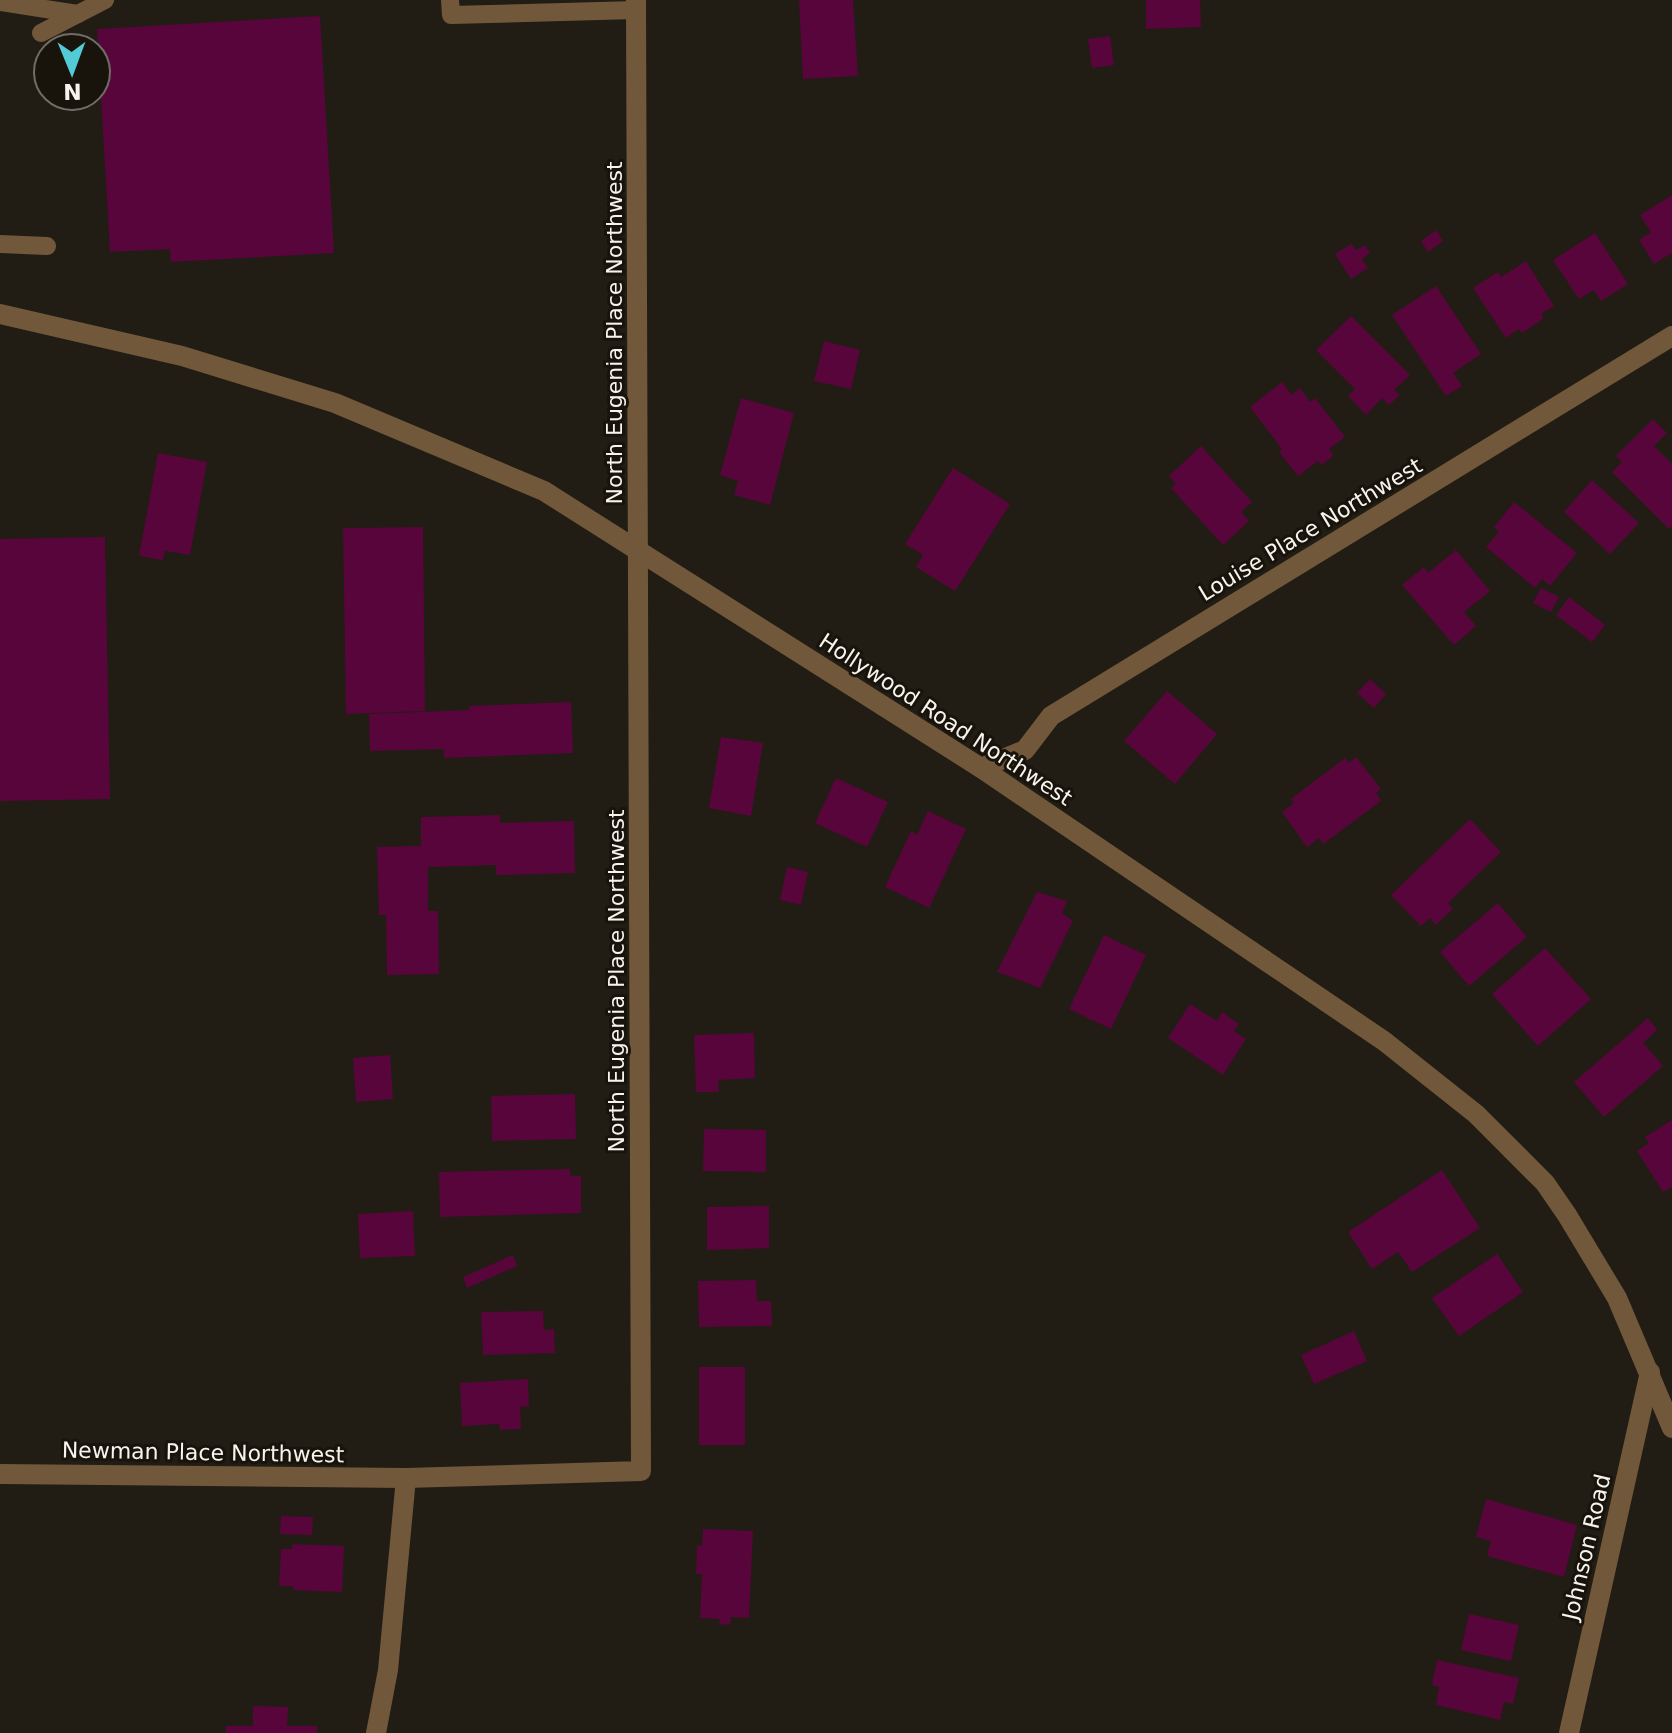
<svg xmlns="http://www.w3.org/2000/svg" width="1672" height="1733" viewBox="0 0 1672 1733" font-family="'DejaVu Sans',sans-serif">
	<style>
		.building { fill: #58053b }
		.lines { fill: none; stroke-linecap: round; stroke-linejoin: round }
		.service { stroke: #71583a; stroke-width: 18 }
		.minor { stroke: #71583a; stroke-width: 20 }
		.tertiary { stroke: #71583a; stroke-width: 20 }
		.labels { text-anchor: middle; stroke-width: 6; stroke-linejoin: round; paint-order: stroke }
		.street-label { font-size: 22px; fill: #f7f4ee; stroke: #18130b }
	</style>
	<rect width="100%" height="100%" fill="#211c14"/>
	<g class="building">
		<polygon points="799,0 853,0 858,76 803,79"/>
		<polygon points="1146,0 1200,0 1201,27 1146,29"/>
		<polygon points="320,16 334,253 171,262 170,249 110,252 97,29"/>
		<polygon points="1110,36 1114,65 1092,68 1088,39"/>
		<polygon points="1672,195 1672,253 1654,264 1639,240 1651,232 1640,215"/>
		<polygon points="1436,230 1443,241 1428,252 1421,241"/>
		<polygon points="1595,233 1628,284 1601,301 1594,290 1579,299 1553,260"/>
		<polygon points="1351,244 1356,250 1365,245 1370,253 1362,259 1368,268 1351,279 1335,254"/>
		<polygon points="1526,261 1554,306 1541,314 1543,319 1522,333 1519,329 1506,338 1473,288 1498,272 1501,277"/>
		<polygon points="1436,286 1481,354 1453,373 1462,386 1446,396 1392,315"/>
		<polygon points="1351,316 1410,375 1394,390 1400,395 1389,405 1382,398 1366,415 1348,396 1355,389 1316,350"/>
		<polygon points="824,341 860,350 851,389 814,381"/>
		<polygon points="1282,382 1292,395 1300,388 1310,402 1315,398 1345,437 1329,449 1334,455 1322,465 1318,461 1298,476 1279,452 1282,449 1250,407"/>
		<polygon points="741,398 794,413 770,505 734,495 738,481 720,475"/>
		<polygon points="1653,419 1667,433 1654,446 1672,464 1672,526 1669,529 1612,472 1622,462 1616,456"/>
		<polygon points="1201,446 1252,502 1241,512 1249,521 1223,545 1171,488 1176,484 1169,476"/>
		<polygon points="158,453 207,462 190,555 165,551 163,560 139,556"/>
		<polygon points="953,468 1010,504 955,591 916,567 923,555 905,544"/>
		<polygon points="1592,480 1639,523 1610,554 1564,512"/>
		<polygon points="1514,502 1577,553 1550,586 1542,579 1535,588 1486,547 1499,532 1494,527"/>
		<polygon points="423,527 425,711 346,714 343,528"/>
		<polygon points="105,537 110,799 0,801 0,539"/>
		<polygon points="1456,550 1490,591 1464,612 1476,626 1454,645 1402,585 1424,567 1428,573"/>
		<polygon points="1541,588 1559,597 1551,612 1533,603"/>
		<polygon points="1569,597 1605,625 1592,642 1556,615"/>
		<polygon points="1370,679 1386,694 1374,708 1357,693"/>
		<polygon points="1167,691 1217,734 1175,784 1124,741"/>
		<polygon points="571,702 573,753 444,758 444,749 370,751 369,714 469,710 469,706"/>
		<polygon points="721,737 763,743 751,816 709,808"/>
		<polygon points="1356,757 1381,789 1376,793 1381,801 1323,844 1319,838 1307,847 1282,812 1294,803 1291,799 1345,758 1349,763"/>
		<polygon points="836,778 888,802 867,847 815,823"/>
		<polygon points="928,811 966,829 929,908 885,887 911,831 917,835"/>
		<polygon points="500,815 500,823 574,821 575,873 496,875 496,865 428,867 428,911 438,911 439,974 387,975 386,915 379,915 377,847 421,846 421,817"/>
		<polygon points="1470,819 1501,852 1448,903 1453,909 1436,925 1430,918 1421,926 1391,895"/>
		<polygon points="787,867 808,872 801,905 780,900"/>
		<polygon points="1037,892 1067,901 1062,913 1073,921 1040,988 997,972"/>
		<polygon points="1498,903 1527,937 1469,986 1440,952"/>
		<polygon points="1104,935 1146,955 1111,1029 1069,1009"/>
		<polygon points="1545,948 1591,999 1538,1046 1492,994"/>
		<polygon points="1190,1004 1217,1021 1222,1012 1239,1024 1234,1031 1246,1039 1223,1075 1168,1038"/>
		<polygon points="1648,1018 1657,1030 1643,1043 1663,1066 1604,1117 1574,1082"/>
		<polygon points="754,1033 755,1078 718,1080 719,1092 696,1092 694,1035"/>
		<polygon points="390,1055 393,1099 356,1102 353,1058"/>
		<polygon points="575,1094 576,1139 492,1141 491,1096"/>
		<polygon points="1672,1120 1672,1187 1663,1192 1637,1151 1649,1143 1645,1137"/>
		<polygon points="704,1129 766,1130 766,1172 703,1171"/>
		<polygon points="570,1169 570,1176 581,1176 581,1213 440,1217 439,1172"/>
		<polygon points="1442,1170 1480,1228 1412,1272 1398,1252 1372,1269 1348,1232"/>
		<polygon points="769,1206 769,1248 707,1250 707,1207"/>
		<polygon points="413,1211 415,1256 360,1258 358,1214"/>
		<polygon points="1497,1254 1523,1292 1459,1336 1432,1298"/>
		<polygon points="513,1255 517,1266 467,1288 463,1277"/>
		<polygon points="756,1280 757,1301 771,1301 772,1326 699,1327 698,1281"/>
		<polygon points="543,1311 544,1330 554,1329 555,1353 483,1355 481,1312"/>
		<polygon points="1354,1331 1367,1361 1314,1384 1301,1355"/>
		<rect x="699" y="1367" width="46" height="78"/>
		<polygon points="528,1379 529,1406 520,1407 521,1429 500,1430 499,1424 462,1426 460,1383"/>
		<polygon points="1486,1499 1577,1525 1564,1577 1487,1556 1491,1541 1476,1537"/>
		<polygon points="281,1516 313,1517 312,1535 280,1534"/>
		<polygon points="703,1529 753,1531 749,1618 731,1617 730,1625 719,1624 720,1619 700,1618 702,1574 696,1574 697,1546 702,1546"/>
		<polygon points="292,1544 344,1546 342,1592 293,1590 293,1586 279,1586 281,1549 292,1549"/>
		<polygon points="1469,1614 1519,1625 1511,1661 1461,1650"/>
		<polygon points="1437,1660 1519,1678 1513,1704 1504,1702 1500,1720 1436,1705 1439,1687 1432,1685"/>
		<polygon points="253,1706 288,1707 287,1726 317,1726 317,1733 226,1733 226,1726 253,1726"/>
	</g>
	<g class="lines">
		<g class="service">
			<polyline points="450,0 451,15 636,10"/>
			<polyline points="0,2 78,14"/>
			<polyline points="41,33 105,0"/>
			<polyline points="0,244 47,246"/>
		</g>
		<g class="minor">
			<polyline points="981,768 1025,750 1051,716 1672,336"/>
			<polyline points="0,1474 406,1478 641,1471 636,0"/>
			<polyline points="376,1733 388,1670 406,1478"/>
		</g>
		<g class="tertiary">
			<polyline points="0,314 182,356 335,403 544,491 981,768 1384,1041 1476,1114 1545,1183 1567,1215 1617,1298 1672,1428"/>
			<polyline points="1569,1733 1650,1372"/>
		</g>
	</g>
	<g class="labels">
		<g class="street-label">
			<text transform="translate(614 333) rotate(-90)" y="8">North Eugenia Place Northwest</text>
			<text transform="translate(1310 529) rotate(-31)" y="8">Louise Place Northwest</text>
			<text transform="translate(946 719) rotate(33)" y="8">Hollywood Road Northwest</text>
			<text transform="translate(616 981) rotate(-90)" y="8">North Eugenia Place Northwest</text>
			<text transform="translate(203 1452) rotate(1)" y="8">Newman Place Northwest</text>
			<text transform="translate(1586 1547) rotate(-77)" y="8">Johnson Road</text>
		</g>
	</g>
	<g transform="translate(72 72) rotate(179)"><circle r="38" fill="#18130b" stroke="#716d66" stroke-width="2"/>
	<path d="M0-6L14 30L0 20L-14 30Z" fill="#52cbd7"/>
	<text y="-12" font-size="22" font-weight="bold" text-anchor="middle" fill="#f7f4ee">N</text>
	</g>
</svg>
